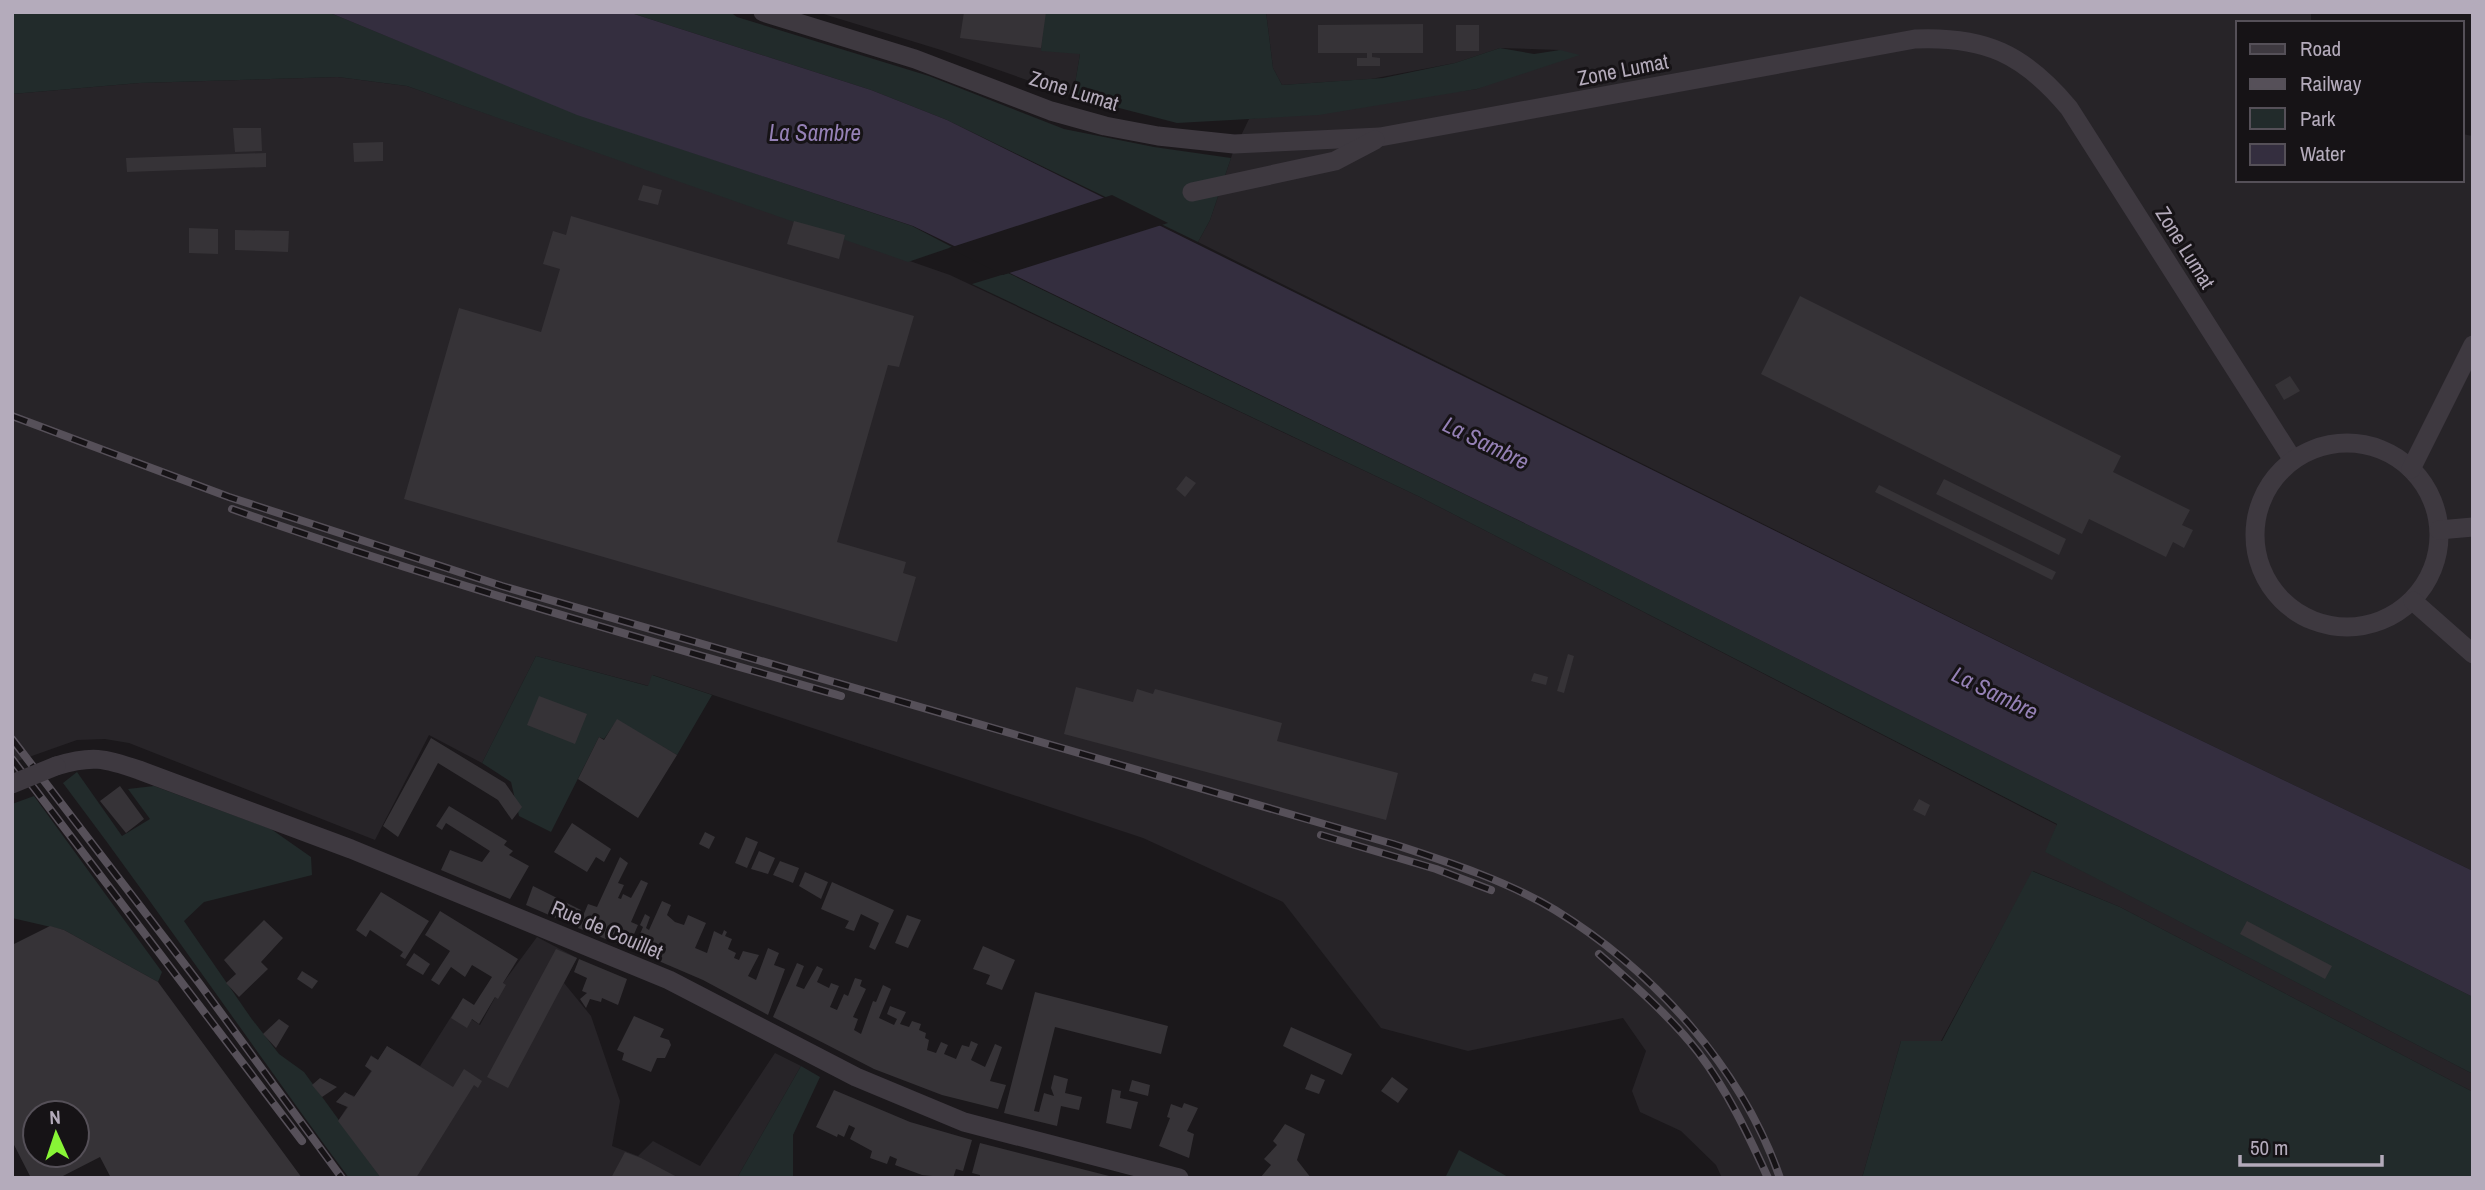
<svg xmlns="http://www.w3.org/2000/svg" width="2485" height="1190" viewBox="0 0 2485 1190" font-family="'Archivo Narrow',sans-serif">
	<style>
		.built { fill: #272428 }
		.green { fill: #222b2b }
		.water { fill: #342e3f }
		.pier { fill: #1b181b }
		.building { fill: #363337; fill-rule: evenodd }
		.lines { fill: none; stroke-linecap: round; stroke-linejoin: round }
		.street { stroke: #3e3940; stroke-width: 19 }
		.rail-casing { stroke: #565059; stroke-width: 8 }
		.rail { stroke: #161316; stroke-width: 5; stroke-dasharray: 16; stroke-linecap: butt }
		.street-bridge { stroke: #3e3940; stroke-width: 19 }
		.labels { text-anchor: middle; stroke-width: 6; stroke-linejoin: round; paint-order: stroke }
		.street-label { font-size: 21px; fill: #b4abbb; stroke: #161316 }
		.water-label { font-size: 23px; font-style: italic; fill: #9581b6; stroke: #161316 }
	</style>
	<rect width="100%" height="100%" fill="#1b181b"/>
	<g class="built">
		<polygon points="817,12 1045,12 1080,54 1073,96 941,50"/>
		<polygon points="1266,12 2311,12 2311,23 2238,23 2238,180 2462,180 2462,134 2473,136 2473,871 2098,691 1198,242 1210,220 1233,152 1249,119 1477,89 1560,50 1500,48 1455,63 1371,79 1282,85 1273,68"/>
		<polygon points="338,77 407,86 950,275 1420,497 2057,825 2046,852 2473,1074 2473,1092 2120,907 2033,871 1941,1041 1901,1041 1862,1178 1722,1178 1716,1165 1681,1131 1640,1112 1632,1091 1646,1051 1623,1018 1468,1051 1381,1028 1283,902 1143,838 653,675 649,686 536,656 482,763 429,735 375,840 129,743 105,739 77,740 12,763 12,94 139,83"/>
		<polygon points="537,937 577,958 564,983 591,1016 620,1101 612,1146 638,1156 653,1141 700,1166 775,1053 801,1066 737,1178 373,1178 338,1121 347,1107 336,1102 345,1093 355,1096 371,1071 365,1066 371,1055 378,1060 387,1046 420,1066 456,1009 480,1025 503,983"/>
	</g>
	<g class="green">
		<polygon points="12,12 328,12 577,114 912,226 952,247 908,262 407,86 338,77 139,83 12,94"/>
		<polygon points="628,12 730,12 737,17 929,76 1064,129 1154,147 1231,158 1210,220 1198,242 947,120 871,90"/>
		<polygon points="1045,12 1266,12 1273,68 1282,85 1383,78 1455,63 1500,48 1534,54 1560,50 1580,55 1477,89 1319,115 1177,123 1073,96 1080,54 1041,51"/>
		<polygon points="1008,273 1588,554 2473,997 2473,1074 2045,852 2057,824 1420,497 972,284"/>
		<polygon points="536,656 648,686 652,675 712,695 677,755 617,720 604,739 599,737 551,832 519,816 511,782 482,763"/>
		<path d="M77,772l45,64 28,-17 -22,-30 26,-3 117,43 40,28 1,18 -108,27 -20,19 67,97 28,36 25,18 77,106h-32c-97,-131 -188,-265 -286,-395z"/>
		<polygon points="34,796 162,972 158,982 64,930 12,918 12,804"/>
		<polygon points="2032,871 2120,907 2473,1092 2473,1178 1862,1178 1901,1041 1942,1041"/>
		<polygon points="801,1066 820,1077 793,1135 793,1178 737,1178"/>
		<polygon points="1459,1150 1510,1178 1445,1178"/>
	</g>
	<polygon class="water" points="328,12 628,12 871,90 947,120 2098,691 2473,871 2473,997 1588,554 913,226 577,115"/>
	<polygon class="pier" points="1112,195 1168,223 1003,275 949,248"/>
	<g class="building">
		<polygon points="964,12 1046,12 1041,48 960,38"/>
		<polygon points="1423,24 1423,53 1372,53 1372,57 1380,58 1380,66 1357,66 1357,58 1367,58 1367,53 1318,53 1318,25"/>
		<rect x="1456" y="25" width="23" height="26"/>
		<polygon points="233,128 261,128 262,151 235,152"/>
		<polygon points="383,142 383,161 354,162 353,143"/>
		<polygon points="266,153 266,167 127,172 126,158"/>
		<polygon points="643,185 662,190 658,205 638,200"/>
		<polygon points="571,216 914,316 899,367 888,365 837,542 906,562 903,573 916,577 897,642 404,499 459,308 541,332 560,269 543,264 553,231 566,235"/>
		<polygon points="794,221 845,235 839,259 787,244"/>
		<polygon points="189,228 218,229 218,254 189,253"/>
		<polygon points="235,230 289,231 288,252 235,250"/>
		<polygon points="1800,296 2121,456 2113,472 2190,510 2182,525 2193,530 2184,548 2173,542 2166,557 2089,519 2082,534 1761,374"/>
		<polygon points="2290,376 2300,391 2284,400 2275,385"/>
		<polygon points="1186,476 1196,483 1185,497 1176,489"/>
		<polygon points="1944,479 2066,539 2059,555 1936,494"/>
		<polygon points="1879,485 2056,572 2052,580 1875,492"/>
		<polygon points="1568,654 1574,656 1564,693 1557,691"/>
		<polygon points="1534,673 1548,677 1546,685 1531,681"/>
		<polygon points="1076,687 1133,702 1137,689 1153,694 1155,689 1282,723 1277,741 1398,773 1386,820 1064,734"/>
		<polygon points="539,696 587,714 575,744 527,725"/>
		<polygon points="617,719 677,755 638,818 578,779 599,737 604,740"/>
		<polygon points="431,738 505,783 522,807 512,820 498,800 438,763 398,837 383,826"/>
		<polygon points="120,786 144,819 126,833 100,801"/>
		<polygon points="1919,799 1930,805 1925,816 1913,810"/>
		<polygon points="449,806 507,841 504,845 513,851 509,855 529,866 510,899 441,870 450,850 482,862 490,851 446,823 442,830 436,826"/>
		<polygon points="572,823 611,849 604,862 596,857 587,872 554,852"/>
		<polygon points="705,832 715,837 709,849 699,844"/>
		<polygon points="746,837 758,842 747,868 735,863"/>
		<polygon points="759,851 775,858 768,874 751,869"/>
		<polygon points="620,857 628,863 618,883 624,885 618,898 621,899 623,894 631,898 641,880 648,883 631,922 638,925 628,948 578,928 588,904 597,907"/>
		<polygon points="780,861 799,868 793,883 773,875"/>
		<polygon points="805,872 828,882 821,899 799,886"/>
		<polygon points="832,882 894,910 875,950 869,947 879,923 861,914 854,931 845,928 849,921 821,909"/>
		<polygon points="533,886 581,910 572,925 526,905"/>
		<polygon points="381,892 429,921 405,959 400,956 403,952 370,930 366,937 356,930"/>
		<polygon points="662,901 671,905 667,915 675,922 684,925 688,915 706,923 695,948 707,953 714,931 722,935 724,930 727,932 725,936 732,939 728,949 736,953 734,958 739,960 743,951 759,955 748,976 756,980 768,948 779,953 774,965 785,969 768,1015 703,980 633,950 643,927 640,925 645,914 650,917 646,928 649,930"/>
		<polygon points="440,911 518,959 503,983 506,985 498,999 495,997 479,1024 472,1019 467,1028 451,1018 463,998 474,1005 492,977 472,965 465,977 451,967 439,985 431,980 450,951 425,935"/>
		<polygon points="907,915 921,920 908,948 895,943"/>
		<polygon points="264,920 283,938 261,962 268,969 239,997 226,983 236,974 224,960"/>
		<polygon points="2247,921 2332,966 2325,979 2240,934"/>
		<path d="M50,926l14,4 94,52 144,196h-191l-11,-21 -41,21h-28l-19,-37v-196zM35,1113h42v42h-42z"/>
		<polygon points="983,946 1015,960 1002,990 986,984 990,975 973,969"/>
		<polygon points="556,949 577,958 508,1088 487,1077"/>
		<polygon points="414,953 430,964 423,975 406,965"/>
		<polygon points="579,959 627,979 618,1005 602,998 601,1002 590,999 586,1008 580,999 587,993 582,991 587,978 574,972"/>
		<polygon points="797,963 804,966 796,986 804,989 817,966 823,969 817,982 829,988 831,983 839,986 830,1007 837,1010 844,994 848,996 855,978 862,980 860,986 866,989 853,1017 858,1019 854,1030 861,1034 873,1001 876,1002 883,985 891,989 879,1018 894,1025 897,1019 887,1014 890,1006 906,1012 900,1024 909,1027 912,1021 921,1024 919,1030 926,1033 925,1038 929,1040 927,1050 936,1053 941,1042 948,1045 944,1054 956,1059 962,1045 969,1047 971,1041 978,1044 971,1060 985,1067 995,1044 1002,1047 990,1081 1006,1085 998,1109 942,1095 874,1069 773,1017"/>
		<polygon points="302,971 318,981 312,989 297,979"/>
		<polygon points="1035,992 1168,1026 1161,1054 1055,1027 1034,1111 1039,1112 1044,1093 1054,1096 1051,1088 1054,1075 1068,1079 1065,1093 1082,1097 1079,1110 1061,1106 1057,1126 1004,1113"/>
		<polygon points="634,1016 664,1029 660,1037 669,1040 671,1045 665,1058 657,1058 651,1072 622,1060 624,1053 617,1050"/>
		<polygon points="279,1019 289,1026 276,1048 263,1034"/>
		<polygon points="1291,1027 1352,1054 1342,1075 1283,1046"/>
		<polygon points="387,1046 453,1087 464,1069 482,1081 478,1088 474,1085 416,1178 381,1178 338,1121 348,1107 336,1102 345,1092 354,1097 372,1071 365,1066 371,1056 378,1060"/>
		<polygon points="1311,1074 1325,1080 1319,1094 1305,1089"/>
		<polygon points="1392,1077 1408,1089 1398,1103 1381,1091"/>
		<polygon points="320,1078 337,1087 322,1097 312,1085"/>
		<polygon points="1132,1080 1150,1085 1148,1096 1129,1091"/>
		<polygon points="1112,1089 1121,1091 1120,1098 1138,1102 1131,1129 1106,1123"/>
		<polygon points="834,1090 910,1122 972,1140 963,1171 956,1169 953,1178 922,1175 895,1165 897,1159 890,1156 887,1164 870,1158 872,1151 850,1139 855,1128 849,1125 844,1137 838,1134 837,1137 816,1127"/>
		<polygon points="1184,1103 1198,1108 1187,1131 1194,1134 1189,1158 1159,1146 1170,1118 1167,1117 1171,1104 1182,1108"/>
		<polygon points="1285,1124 1305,1134 1297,1160 1311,1178 1260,1178 1271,1165 1264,1159 1277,1145 1273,1141"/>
		<polygon points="980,1143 1113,1177 1113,1178 980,1178 980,1175 972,1173"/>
		<polygon points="625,1152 641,1158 679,1178 611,1178"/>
	</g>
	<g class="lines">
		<g class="street">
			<path d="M763,12l152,47 136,52 54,15 53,10 76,8 146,-7 535,-98c70,-3 109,15 154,69l224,352"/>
			<polyline points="1192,192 1335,161 1375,140"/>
			<circle cx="2347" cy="535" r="92"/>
			<polyline points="2411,469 2473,345"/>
			<polyline points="2439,530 2473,527"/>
			<polyline points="2413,601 2473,654"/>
			<path d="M56,766c36,-11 48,-8 83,4l212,79 318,131 187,97 108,45 215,56"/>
		</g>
		<defs>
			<g id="rail">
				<path d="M12,416l217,81 273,89 891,258c55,18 112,36 162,66 98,60 187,158 225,268"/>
				<path d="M232,509c200,71 404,128 609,187"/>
				<polyline points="12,739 199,983 342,1178"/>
				<polyline points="12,759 302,1141"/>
				<polyline points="1321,835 1436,869 1491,890"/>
				<path d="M1599,954c35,31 70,61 99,98 29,38 50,82 70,126"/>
			</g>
		</defs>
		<use href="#rail" class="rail-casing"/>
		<use href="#rail" class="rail"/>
		<polyline class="street-bridge" points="12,784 56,766"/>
	</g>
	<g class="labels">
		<g class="street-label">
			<text transform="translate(1623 70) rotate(-11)" y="7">Zone Lumat</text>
			<text transform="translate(1074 91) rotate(17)" y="7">Zone Lumat</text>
			<text transform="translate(2185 248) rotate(58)" y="7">Zone Lumat</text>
			<text transform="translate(607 930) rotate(23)" y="7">Rue de Couillet</text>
		</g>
		<g class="water-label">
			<text x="815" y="141">La Sambre</text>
			<text transform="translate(1486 443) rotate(26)" y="8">La Sambre</text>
			<text transform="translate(1995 693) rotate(26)" y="8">La Sambre</text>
		</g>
	</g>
	<rect width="2485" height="1190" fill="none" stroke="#b4abbb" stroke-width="28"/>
	<rect x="2236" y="21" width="228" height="161" fill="#161316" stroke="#555058" stroke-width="2"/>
	<rect x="2250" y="44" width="35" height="10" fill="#3e3940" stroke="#555058" stroke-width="2"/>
	<text x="2300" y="56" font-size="21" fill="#b4abbb">Road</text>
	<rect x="2250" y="79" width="35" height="10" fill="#565059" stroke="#555058" stroke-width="2"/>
	<text x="2300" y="91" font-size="21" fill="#b4abbb">Railway</text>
	<rect x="2250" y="108" width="35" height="21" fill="#222b2b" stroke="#555058" stroke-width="2"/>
	<text x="2300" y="126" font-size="21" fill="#b4abbb">Park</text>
	<rect x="2250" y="144" width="35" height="21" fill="#342e3f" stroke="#555058" stroke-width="2"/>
	<text x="2300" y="161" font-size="21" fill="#b4abbb">Water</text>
	<g transform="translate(56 1134) rotate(357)"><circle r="33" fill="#161316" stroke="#555058" stroke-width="2"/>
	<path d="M0-5L12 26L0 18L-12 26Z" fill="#88f536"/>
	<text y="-10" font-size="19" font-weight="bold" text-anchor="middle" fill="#b4abbb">N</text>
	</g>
	<path d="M2240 1155v10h142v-10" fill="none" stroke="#b4abbb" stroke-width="3.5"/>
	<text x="2250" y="1155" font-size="21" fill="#b4abbb" stroke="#161316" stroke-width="5" paint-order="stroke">50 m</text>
</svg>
